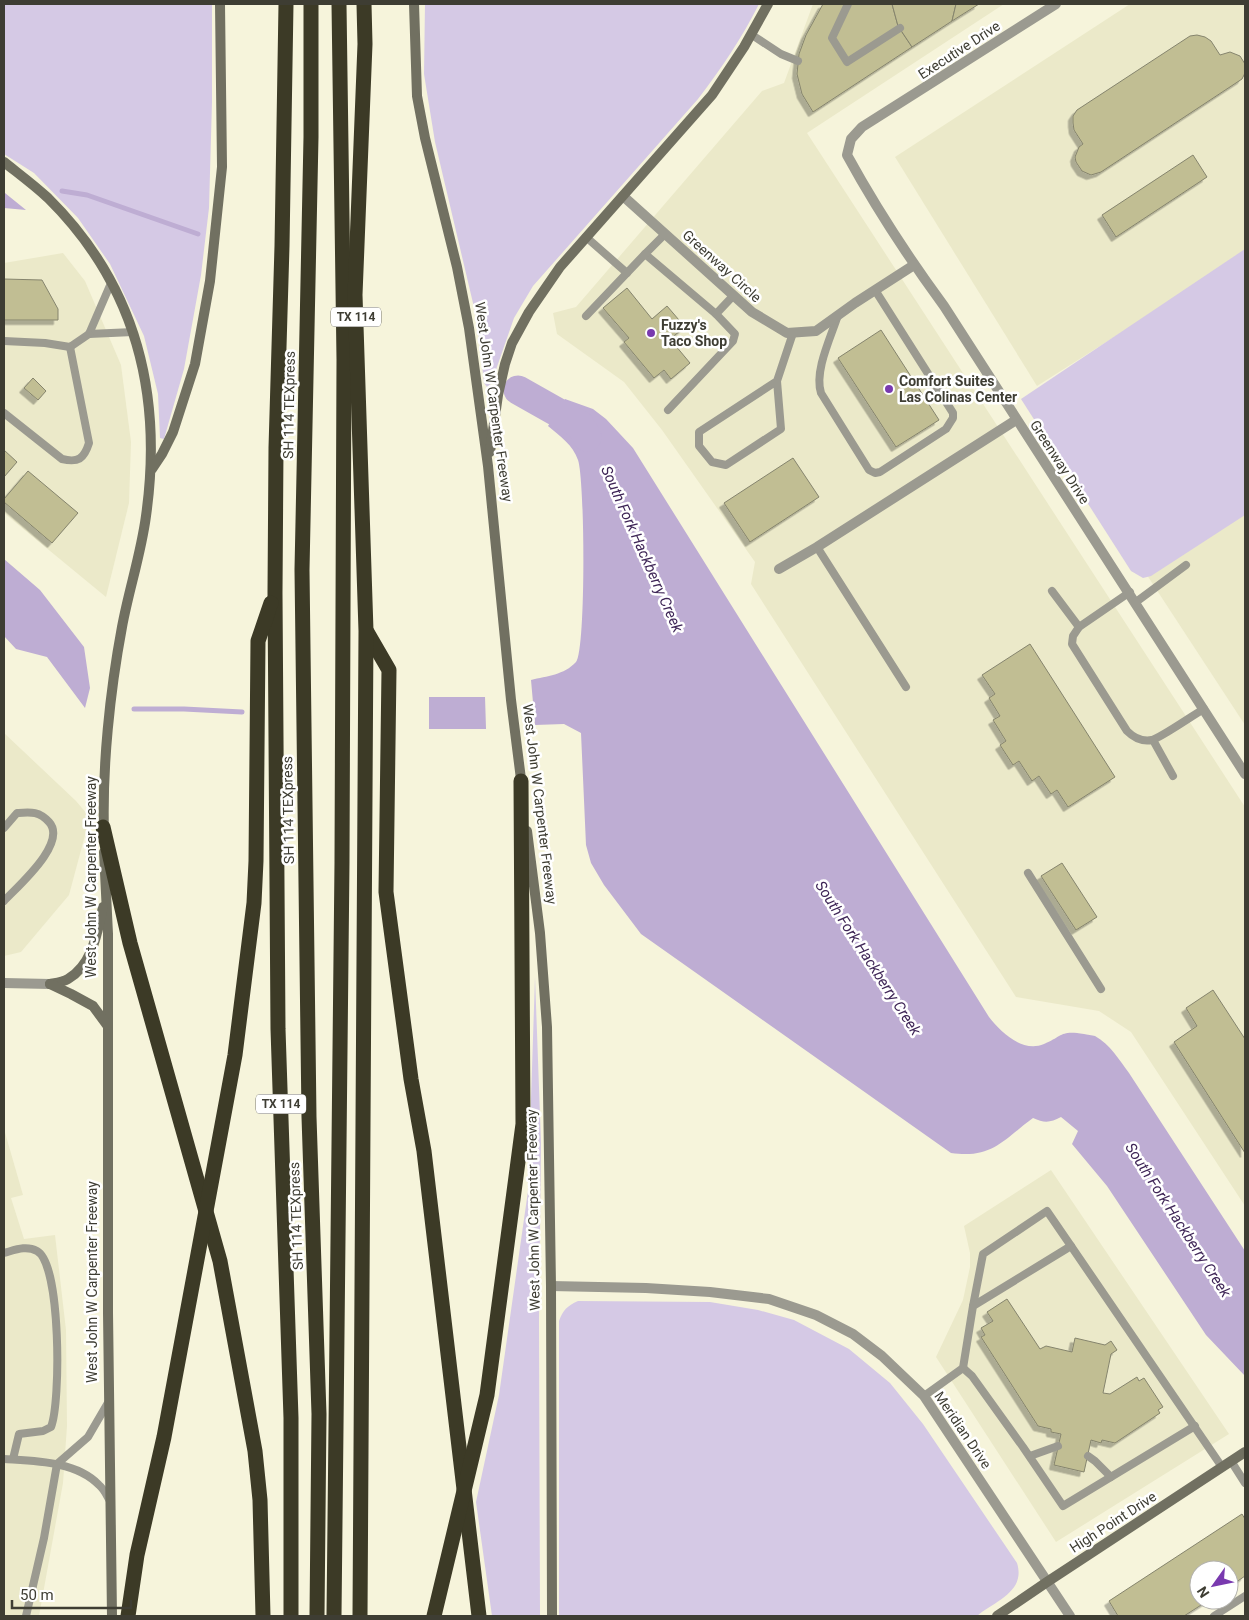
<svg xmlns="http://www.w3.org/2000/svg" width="1249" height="1620" viewBox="0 0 1249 1620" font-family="Roboto,sans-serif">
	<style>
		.built { fill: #ebe9c9 }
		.green { fill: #d5c9e5 }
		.water { fill: #beadd3 }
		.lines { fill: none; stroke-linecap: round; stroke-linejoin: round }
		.stream { stroke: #beadd3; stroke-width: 5 }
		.river { stroke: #beadd3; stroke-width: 29 }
		.building { fill: #c1be93; stroke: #85846d; filter: url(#shadow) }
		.lane { stroke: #9b9a90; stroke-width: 8 }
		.street { stroke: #9b9a90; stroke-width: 10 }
		.secondary { stroke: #717061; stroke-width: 10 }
		.highway { stroke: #3c3a26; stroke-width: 15 }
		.poi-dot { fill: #793aaf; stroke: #fff; stroke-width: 2 }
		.labels { text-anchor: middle; stroke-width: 5; stroke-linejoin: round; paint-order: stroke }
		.shield { fill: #fff; stroke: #787770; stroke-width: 1 }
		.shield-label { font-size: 12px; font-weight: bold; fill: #3e3d33 }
		.street-label { font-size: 14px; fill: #3e3d33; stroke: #fff }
		.poi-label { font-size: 14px; font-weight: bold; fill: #3e3d33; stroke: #fff; text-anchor: start }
		.water-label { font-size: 15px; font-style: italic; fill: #3f2657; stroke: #fff }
	</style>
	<defs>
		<filter id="shadow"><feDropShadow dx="-4.5" dy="4.5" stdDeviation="0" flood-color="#0004"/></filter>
	</defs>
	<rect width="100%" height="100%" fill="#f6f4db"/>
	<g class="built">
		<polygon points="813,4 1004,4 807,133 1245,807 1245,1206 1131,1032 1099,1011 1016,997 751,584 755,562 662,430 624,382 557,334 553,313 576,307 762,91 784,83"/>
		<polygon points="1130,4 1245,4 1245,254 1037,386 895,157"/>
		<polygon points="63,253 85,281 121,365 131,442 129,503 106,597 4,513 4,263"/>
		<polygon points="1245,504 1245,725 1143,569"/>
		<polygon points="4,733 76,801 87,814 88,824 69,895 21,952 4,956"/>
		<polygon points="4,1129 23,1195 11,1198 24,1239 55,1235 66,1330 67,1426 63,1483 39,1616 4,1616"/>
		<polygon points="1051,1170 1229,1434 1056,1542 936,1357 963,1300 970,1267 970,1253 964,1226"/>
	</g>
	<g class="green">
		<polygon points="4,4 212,4 212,102 209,208 201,275 184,369 164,439 160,438 158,394 144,336 110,264 78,218 34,173 4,154"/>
		<path d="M425,4h334c-17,34 -38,65 -61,95l-165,187 -19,32 -23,66 -4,3 -3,-4 -7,-63 -42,-178 -11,-68z"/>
		<polygon points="1245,249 1245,515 1151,576 1143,578 1131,571 1021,399"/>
		<polygon points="535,977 541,1143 539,1320 540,1616 492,1616 476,1502 499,1395 528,1191"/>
		<path d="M578,1301l132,1 48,8 36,10 55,29 41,34 33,41 94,139c9,29 -22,38 -40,53h-418v-295c4,-11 8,-15 19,-20z"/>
	</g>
	<g class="water">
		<polygon points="4,192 5,193 26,210 4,208"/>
		<path d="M565,399l28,10 13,10 27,29 356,569c12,15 33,36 55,27 19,-8 16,-14 40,-10 3,1 8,1 11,2 15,8 25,25 34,37l116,178v125l-39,-41 -99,-149 -35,-42 6,-13 -17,-14c-11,6 -17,6 -28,1 -30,22 -41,41 -82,35l-310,-219 -37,-49 -13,-22 -5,-18 -5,-112 -17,-9 -29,1 -4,-45c16,-4 33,-5 45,-18 10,-12 9,-182 2,-202 -5,-15 -18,-24 -30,-34z"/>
		<polygon points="4,559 40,590 84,647 90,688 85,708 47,657 16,649 4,636"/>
		<polygon points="429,697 485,697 486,729 429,729"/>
	</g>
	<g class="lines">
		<g class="stream">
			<polyline points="62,191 87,195 198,234"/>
			<polyline points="134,709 184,709 242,712"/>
		</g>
		<polyline class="river" points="518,390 580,425 587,437"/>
	</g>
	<g class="building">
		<polygon points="823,4 892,4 898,26 912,47 813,112 802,94 797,74 799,54 806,35"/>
		<polygon points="892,4 956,4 952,21 912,47 898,26"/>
		<polygon points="956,4 979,4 952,21"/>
		<polygon points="1197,35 1205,37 1211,41 1220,55 1230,52 1240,56 1245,64 1245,73 1242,79 1101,172 1091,175 1082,171 1076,162 1075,157 1079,147 1083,144 1074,130 1073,123 1073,116 1077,110 1190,36"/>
		<polygon points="1193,155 1207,177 1116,237 1102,215"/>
		<polygon points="4,279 42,280 58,309 58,320 4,320"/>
		<polygon points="627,288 652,319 667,306 685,327 670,339 690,363 671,379 664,370 654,378 624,342 629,338 603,308"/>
		<polygon points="881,330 939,420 896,447 838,358"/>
		<polygon points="33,378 46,391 38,400 24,388"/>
		<polygon points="4,450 17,462 4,477"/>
		<polygon points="793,458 819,497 750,542 724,503"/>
		<polygon points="28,471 78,513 52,543 4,502 4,499"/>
		<polygon points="1030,644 1115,777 1068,807 1057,790 1051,794 1039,776 1032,781 1019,761 1013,765 1000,745 1006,741 993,720 1000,716 989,698 995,694 982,675"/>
		<polygon points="1062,863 1097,917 1076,930 1041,876"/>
		<polygon points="1213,990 1245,1039 1245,1153 1174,1042 1197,1026 1186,1008"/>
		<polygon points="1007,1299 1040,1349 1046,1346 1072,1352 1075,1338 1105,1345 1111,1341 1117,1350 1111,1354 1103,1393 1110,1394 1137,1377 1139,1381 1144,1378 1163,1407 1158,1410 1160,1413 1115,1443 1102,1440 1101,1443 1091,1440 1084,1472 1054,1465 1061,1434 1051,1432 1051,1429 1038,1426 981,1337 985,1335 981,1328 993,1321 987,1312"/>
		<polygon points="1242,1514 1245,1519 1245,1576 1229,1587 1229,1570 1199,1570 1199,1600 1209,1600 1184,1616 1118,1616 1109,1601"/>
	</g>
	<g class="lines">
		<g class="lane">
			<polyline points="848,4 832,38 847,62 900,28"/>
			<polyline points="752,35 781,54 798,61"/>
			<polyline points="665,234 645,254 716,314"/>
			<polyline points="586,237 627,273"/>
			<polyline points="111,283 89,334 133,332"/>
			<path d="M838,315c-7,22 -24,56 -17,78l48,77 6,3 5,-1 66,-43 7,-11v-5l-78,-123"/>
			<polyline points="586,316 645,254"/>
			<polyline points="4,341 45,343 70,347 89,334"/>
			<polyline points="777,381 781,429 726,465 712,462 699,446 699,432 777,381 793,333"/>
			<polyline points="668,410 733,341 735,334 716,314 733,296"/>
			<path d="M4,413l58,46c16,4 22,0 27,-16l-19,-96"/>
			<polyline points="817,547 906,687"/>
			<polyline points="1052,591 1079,627"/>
			<path d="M1130,592l-51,35 -6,9 -1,8 55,87c7,7 15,11 25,9 10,-3 41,-25 52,-31"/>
			<polyline points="1136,602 1186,565"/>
			<polyline points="1153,740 1173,776"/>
			<path d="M4,828l13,-15c14,-1 22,-2 32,9 19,21 -31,64 -45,79"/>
			<polyline points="1028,873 1101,989"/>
			<path d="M4,1253c11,-3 22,-8 33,-2 24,13 24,151 14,176l-8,4 -24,3 -6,25"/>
			<polyline points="973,1306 983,1254 1047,1211 1071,1246"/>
			<polyline points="963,1368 972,1376 1023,1447 1063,1506 1195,1426"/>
			<polyline points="924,1396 963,1368 973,1306 1071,1246 1222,1467"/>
			<polyline points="1030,1456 1058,1446"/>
			<polyline points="1088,1456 1095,1461 1111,1477"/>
			<path d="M4,1459c31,2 72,2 95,26 5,4 8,11 11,16"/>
			<polyline points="1231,1461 1245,1483"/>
			<polyline points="26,1616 44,1538 57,1464 88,1437 109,1401"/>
			<polyline points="1214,1616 1245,1596"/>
		</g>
		<g class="street">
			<path d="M1056,4l-194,123 -11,12 -4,16c29,53 61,102 97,151l301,468"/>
			<polyline points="623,196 752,312 787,333 816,331 855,303 914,265"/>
			<polyline points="779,569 817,547 1016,420"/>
			<polyline points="4,983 50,984"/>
			<polyline points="551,1286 646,1288 710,1292 769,1299 816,1315 853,1334 882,1356 924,1396 1070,1616"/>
		</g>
		<g class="secondary">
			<polyline points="414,4 417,96 425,138 457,267 469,328 488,466 511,700 522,787"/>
			<path d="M4,162c15,12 30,23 44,36 89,88 115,197 98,318 -5,38 -17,73 -24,111 -12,64 -20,140 -18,206"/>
			<polyline points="490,452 498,395 505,364 512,343 529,312 560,267 712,95 744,47 768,4"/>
			<polyline points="152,469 162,454 173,432 195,364 210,281 222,167 220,4"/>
			<polyline points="527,831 540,933 547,1027 551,1286 552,1616"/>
			<polyline points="104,852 108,934 108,1313 112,1616"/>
			<path d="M50,984c5,-1 13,-2 18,-5 25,-15 29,-46 35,-72"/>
			<polyline points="50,984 71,994 93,1006 107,1025"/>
			<polyline points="997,1616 1047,1582 1245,1452"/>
		</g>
		<g class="highway">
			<polyline points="286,4 282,246 276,448 275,593 278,1029 291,1418 291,1616"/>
			<polyline points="311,4 311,137 302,570 309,1117 319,1414 317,1616"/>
			<polyline points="367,632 389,670 386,892 411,1079 424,1151 479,1616"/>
			<polyline points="103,827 130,943 220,1261 255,1451 260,1500 263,1616"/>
			<polyline points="128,1616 137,1555 164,1437 235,1055 254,903 256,861 258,641 271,603"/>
			<polyline points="334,1616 342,862 344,359 339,4"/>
			<polyline points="360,1616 366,631 355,295 365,44 364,4"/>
			<polyline points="434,1616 487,1395 523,1124 521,781"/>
		</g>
	</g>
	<g class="poi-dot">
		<circle cx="651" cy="333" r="5"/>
		<circle cx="889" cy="389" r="5"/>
	</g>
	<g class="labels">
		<g class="shield">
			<rect x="331" y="307.5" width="50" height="19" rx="4"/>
			<rect x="256" y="1094.5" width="50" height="19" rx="4"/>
		</g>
		<g class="shield-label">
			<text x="356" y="321">TX 114</text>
			<text x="281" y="1108">TX 114</text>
		</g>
		<g class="street-label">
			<text transform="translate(959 50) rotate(-33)" y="5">Executive Drive</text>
			<text transform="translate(722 266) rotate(42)" y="5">Greenway Circle</text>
			<text transform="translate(494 402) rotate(82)" y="5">West John W Carpenter Freeway</text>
			<text transform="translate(289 405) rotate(-89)" y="5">SH 114 TEXpress</text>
			<text transform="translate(1060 462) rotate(57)" y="5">Greenway Drive</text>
			<text transform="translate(540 804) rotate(83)" y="5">West John W Carpenter Freeway</text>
			<text transform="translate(288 810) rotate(-91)" y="5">SH 114 TEXpress</text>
			<text transform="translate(91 877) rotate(-90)" y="5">West John W Carpenter Freeway</text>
			<text transform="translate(533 1210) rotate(-91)" y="5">West John W Carpenter Freeway</text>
			<text transform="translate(296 1216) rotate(-92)" y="5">SH 114 TEXpress</text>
			<text transform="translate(92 1282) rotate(-90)" y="5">West John W Carpenter Freeway</text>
			<text transform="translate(963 1430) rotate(56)" y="5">Meridian Drive</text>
			<text transform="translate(1113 1522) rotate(-33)" y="5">High Point Drive</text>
		</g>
		<g class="poi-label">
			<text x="661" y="330">Fuzzy's<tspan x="661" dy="16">Taco Shop</tspan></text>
			<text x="899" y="386">Comfort Suites<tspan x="899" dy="16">Las Colinas Center</tspan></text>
		</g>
		<g class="water-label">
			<text transform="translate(642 549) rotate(66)" y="5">South Fork Hackberry Creek</text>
			<text transform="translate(868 958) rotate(57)" y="5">South Fork Hackberry Creek</text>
			<text transform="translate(1178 1220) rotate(57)" y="5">South Fork Hackberry Creek</text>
		</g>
	</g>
	<rect width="1249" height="1620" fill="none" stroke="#3e3d33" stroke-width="10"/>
	<g transform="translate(1214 1585) rotate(237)"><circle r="24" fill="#ffffff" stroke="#b2b1ad"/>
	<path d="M0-4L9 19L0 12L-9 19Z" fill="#793aaf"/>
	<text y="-8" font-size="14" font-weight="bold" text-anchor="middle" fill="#3e3d33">N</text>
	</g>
	<path d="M12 1600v8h119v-8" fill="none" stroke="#3e3d33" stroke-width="2.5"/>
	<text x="20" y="1600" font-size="15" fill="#3e3d33" stroke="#ffffff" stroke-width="4" paint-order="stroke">50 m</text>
</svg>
